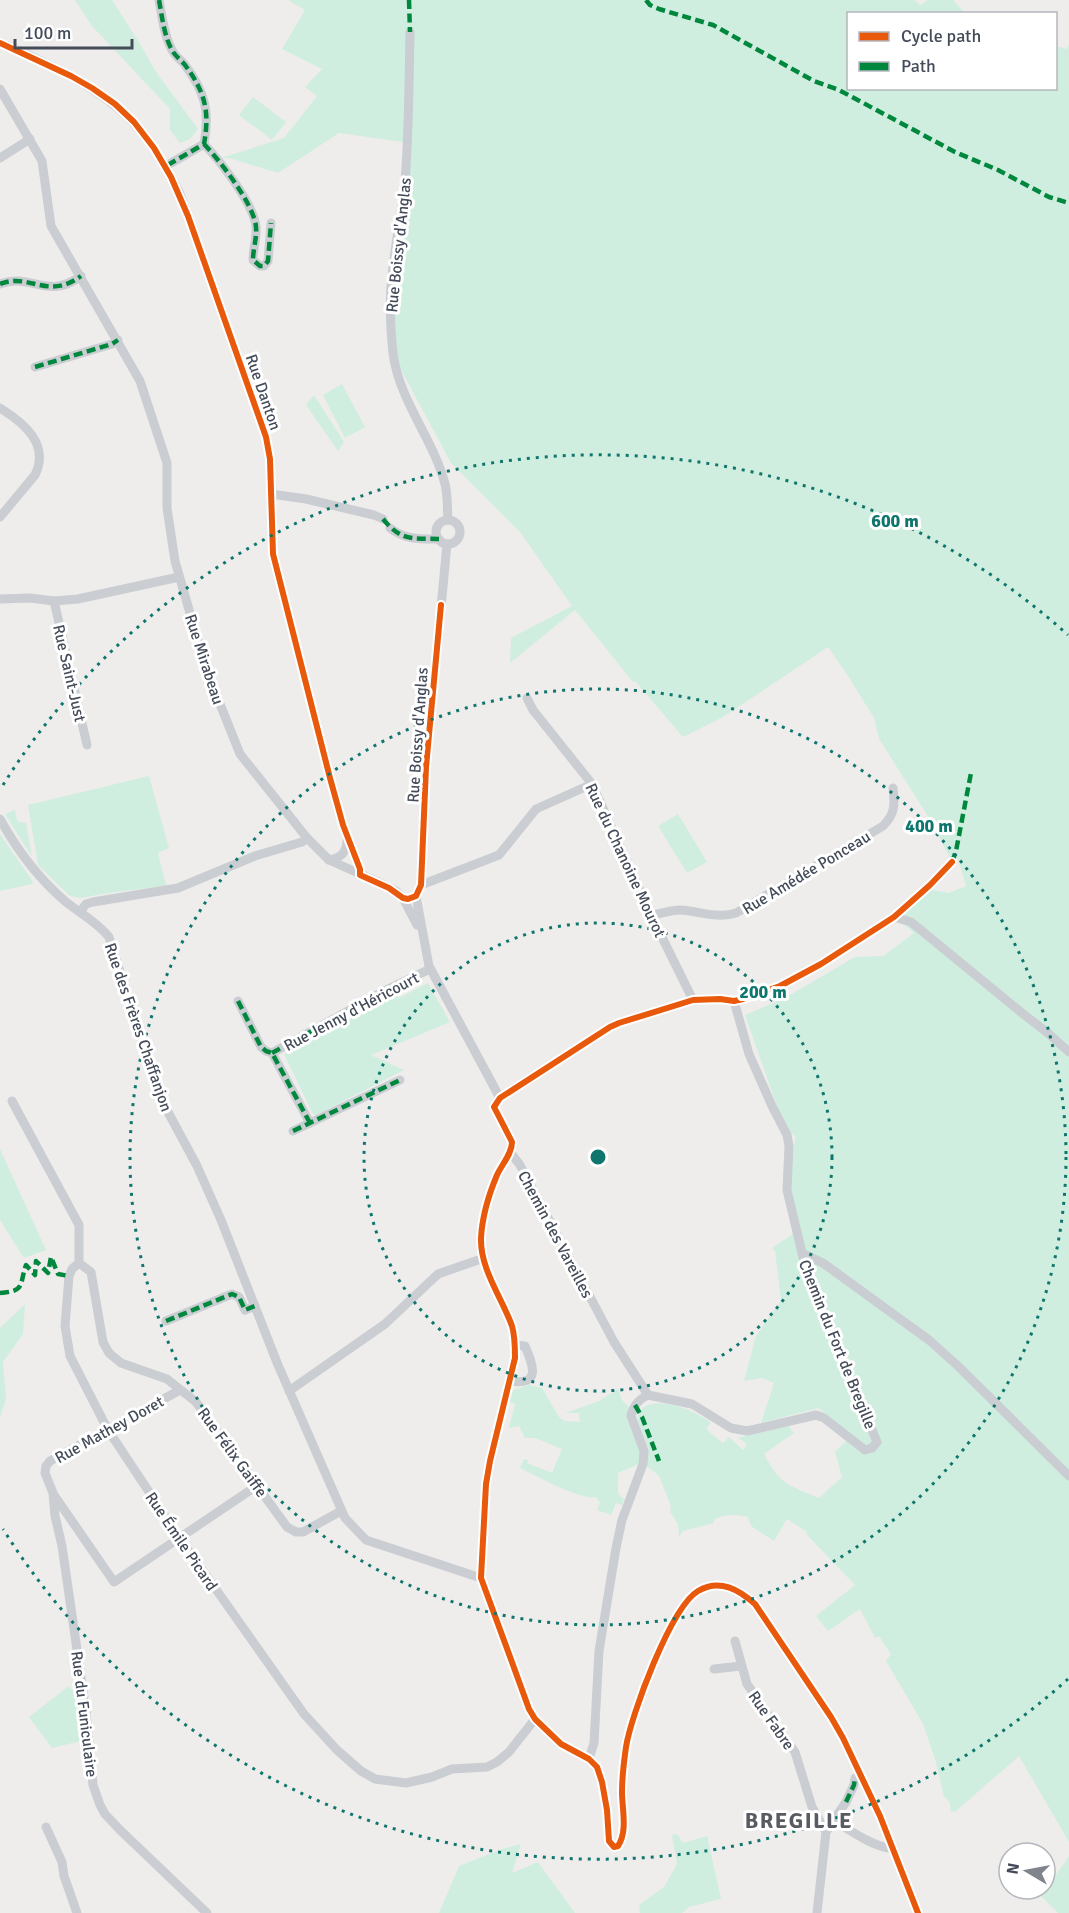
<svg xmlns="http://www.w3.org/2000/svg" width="1069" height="1913" viewBox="0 0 1069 1913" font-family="Signika,sans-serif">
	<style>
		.green { fill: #d0eedf }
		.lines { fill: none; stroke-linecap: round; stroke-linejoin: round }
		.minor { stroke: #cacdd1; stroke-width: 9 }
		.quiet { stroke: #00873e; stroke-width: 4.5; stroke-dasharray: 9 4.5; stroke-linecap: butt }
		.cycleway-casing { stroke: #fff; stroke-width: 10 }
		.cycleway { stroke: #e8590c; stroke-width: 6 }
		.ring { fill: none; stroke: #0f766e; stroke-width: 3; stroke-dasharray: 3 6 }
		.labels { text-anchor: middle; stroke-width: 6; stroke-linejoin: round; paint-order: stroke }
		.street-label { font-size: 16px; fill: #444c59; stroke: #fff }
		.district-label { font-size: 22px; font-weight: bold; letter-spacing: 1.5px; fill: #585b61; stroke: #fff }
		.centre { fill: #0f766e; stroke: #fff; stroke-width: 3 }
		.ring-label { font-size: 18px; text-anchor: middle; font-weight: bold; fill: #0f766e; stroke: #fff; stroke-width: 6; stroke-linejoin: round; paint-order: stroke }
	</style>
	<rect width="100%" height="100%" fill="#eeedec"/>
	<g class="green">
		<polygon points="75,0 112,0 139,42 156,72 198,129 190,139 180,143 170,130 170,109 92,26"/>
		<path d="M288,0h627l5,5 8,-5h25l12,13 -117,1v74h208v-42l11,3 2,-5v1798l-50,-86 -64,56 -5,-1c2,-6 -1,-11 -6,-14l-9,-38 -12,-35 -37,-63 5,-7 -12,-18 -4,2 -15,-29 -32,22 -12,-15 39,-31 -49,-51 1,-2 -20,-13 -13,22 -23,-15 -3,-9c-13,-2 -23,-4 -34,3v3l-31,8 -4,6 -1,-13 -8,-12 1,-6 -12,-30 -13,-11 2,-17 -10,-26v-10c17,-20 56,-1 73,10l-5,7 17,14 6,-6 14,13 4,-6 -9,-6 50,-13 6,8 -30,21c17,32 25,31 55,44l23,-21 -7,-25 10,-10 5,-9 -32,-25 -57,15 13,-40 -12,-5 -18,3 12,-45 25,-36 -6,-49 -3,-3 21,-14 -4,-69 7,-28 -11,-8 -40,-114 40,-17 70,-41 28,-1 31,-23 -15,-13 29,-31 20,4 18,-7 -8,-27 -8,-1 -21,-40 -50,-79 -5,-21 -26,-42 -20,-29 -105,70 -40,20 -48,-56 -2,1 -58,-72 -65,53 1,-25 61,-32 -52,-74 -69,-69 -52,-97 -5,-41 4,-64 12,-118 -71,-10 -61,40 -48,-15h-9l63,-20 33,-42 -12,-9 17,-18 -40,-20 23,-39z"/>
		<polygon points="253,97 286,122 272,140 239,115"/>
		<polygon points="342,384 365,427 345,438 323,395"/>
		<polygon points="314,395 344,442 338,451 306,405"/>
		<polygon points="149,776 169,848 158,853 166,886 115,892 80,898 70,896 38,865 28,805"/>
		<polygon points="15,810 17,821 26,823 32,857 5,814"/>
		<polygon points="678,814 707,862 687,873 658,826"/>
		<polygon points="0,834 33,882 32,884 0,891"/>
		<polygon points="428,983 450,1022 371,1055 404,1070 316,1115 313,1114 284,1054 396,994 399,998"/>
		<polygon points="0,1149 46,1250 24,1258 0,1220"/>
		<polygon points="25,1304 23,1334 3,1362 6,1399 0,1417 0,1328"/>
		<path d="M529,1385l13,3 17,29 6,4 15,1 -1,-9h-14l34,-12 19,-12 4,11 7,7c-3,24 16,34 10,57l-21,9v21l6,5 -2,6 -6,-2 -5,12 -14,-5 3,-7 -4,-6c-17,3 -59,-21 -76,-29l4,-9 4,1 -1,3 25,10 10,-24 -27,-11h-10l-6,-12 -10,2 6,-24 -5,-2 3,-12z"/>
		<polygon points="69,1686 72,1690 75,1688 81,1701 85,1740 52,1748 29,1717"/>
		<polygon points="677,1834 683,1843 707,1836 721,1899 689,1907 682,1913 640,1913 639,1905 664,1887 677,1864 672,1835"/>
		<polygon points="521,1844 512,1873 538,1862 575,1913 439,1913 459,1866 502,1849"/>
		<polygon points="1069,1856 1069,1913 1058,1913 1041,1896"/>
	</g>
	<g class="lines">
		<g class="minor">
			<path d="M159,0c3,16 5,36 13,50 3,6 9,10 13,15 20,27 25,46 19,79l-38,22"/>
			<path d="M410,32c-1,50 -1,100 -5,150 -3,29 -9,57 -12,85 -4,28 -3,58 0,86 6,48 40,85 52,131 3,11 2,24 3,36"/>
			<path d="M0,43c16,5 31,13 47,21 66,32 101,63 133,130l86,243 4,22 3,95 57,224 13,47 17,44v6"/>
			<polyline points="0,89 42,161 51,226 140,381 167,463 167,508 175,561 206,669 240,754 307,838 329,860 376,881 396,891 403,898 408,899 416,896 421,885 426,767 447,544"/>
			<path d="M204,144c16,17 50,60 52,83 1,11 -3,22 -3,33l7,6h4l4,-5 3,-38"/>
			<polyline points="0,158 30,139"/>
			<path d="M0,284c30,-12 47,17 81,-8"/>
			<polyline points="35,367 112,344 118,340"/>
			<path d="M0,408c24,15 50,36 35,67l-35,42"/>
			<polyline points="271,494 306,499 374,515 383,519"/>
			<circle cx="448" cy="532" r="12"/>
			<path d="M390,528c15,12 31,11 49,11"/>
			<polyline points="0,599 30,598 54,601 78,599 179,577"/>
			<polyline points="54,601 87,745"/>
			<polyline points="527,698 533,710 592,784 651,915 693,1000"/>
			<path d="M0,819c17,31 39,60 66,83 15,12 31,20 43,35l43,134 16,41 29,54 24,54 57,145 67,153 21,22 115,38"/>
			<path d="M329,860c12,-2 18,-8 18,-20"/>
			<polyline points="421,885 499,855 536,809 592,784"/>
			<polyline points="416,896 429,966 500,1098"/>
			<polyline points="403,898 417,925"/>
			<polyline points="80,912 86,904 93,902 178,888 255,856 302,842 307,838"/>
			<path d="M651,915c10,-1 19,-5 29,-5 19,1 37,9 56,3l147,-87c12,-12 12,-21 10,-38"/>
			<polyline points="894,917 911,922 1022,1013 1049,1034 1069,1052"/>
			<polyline points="238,1001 261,1047 266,1051 272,1053 310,1123"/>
			<polyline points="734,1001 749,1054 772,1106 787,1135 789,1146 787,1190 802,1253"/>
			<polyline points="272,1053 386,990 430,969"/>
			<polyline points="12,1101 79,1225 79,1263 72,1269 69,1276 65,1326 70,1356 108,1430 179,1537 304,1714 337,1750 361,1771 375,1779 406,1783 432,1777 452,1769 487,1767 497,1762 509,1752 535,1719"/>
			<polyline points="293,1131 400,1080"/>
			<polyline points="510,1152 520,1165 614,1342 648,1395"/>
			<polyline points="79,1263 91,1272 103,1342 109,1353 121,1363 167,1379 196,1402 287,1527 296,1532 303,1532 341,1511"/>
			<polyline points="166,1321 232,1294 239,1297 245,1310 255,1306"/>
			<path d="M510,1381c32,5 23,-16 15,-35l-10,-1"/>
			<polyline points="180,1390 50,1461 46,1466 45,1473 53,1493 55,1516 62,1546 86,1712 93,1785 100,1805 105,1814 120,1830 207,1913"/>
			<polyline points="289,1391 385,1324 438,1274 484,1258"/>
			<polyline points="54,1495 114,1582 258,1485"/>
			<polyline points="735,1641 747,1684 795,1752 812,1807 826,1832"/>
			<polyline points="714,1669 741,1666"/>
			<path d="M589,1759l5,-16 5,-92 17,-103 6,-28 21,-56 1,-13 -13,-35c2,-10 8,-17 17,-21l44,9 39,24 16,3 69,-16 8,3 41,32 7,-2 5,-6 -70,-168 -5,-21 21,10 106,77 29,26 111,110"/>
			<path d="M833,1820c15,9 43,29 60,28"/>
			<polyline points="46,1827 62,1862 64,1876 77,1913"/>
			<polyline points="817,1913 826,1832 846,1802 854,1785 855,1778"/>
			<path d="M918,1913l-38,-97 -37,-78 -12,-21 -76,-113c-16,-14 -35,-26 -57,-13 -27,16 -67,124 -72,156 -2,14 -4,30 -4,45 0,17 6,39 -4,54l-4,1 -5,-6 -2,-31 -5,-28 -5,-15 -8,-8 -28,-15 -26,-25 -6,-10 -20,-55 -28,-76 5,-94 4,-23 25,-103c0,-11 0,-22 -3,-32 -10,-28 -32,-57 -31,-88 1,-19 8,-44 16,-63 5,-11 15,-21 15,-33l-18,-35 6,-9 110,-71 9,-4 74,-23 27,-1 14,2 9,-2 37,-13 41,-22 73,-47 36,-32 22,-23"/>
		</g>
		<g class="quiet">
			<path d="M159,0c3,16 5,36 13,50 3,6 9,10 13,15 20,27 25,46 19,79l-38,22"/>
			<polyline points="409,0 410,32"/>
			<polyline points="646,0 650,5 659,9 713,25 814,81 839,90 955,152 998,170 1049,197 1069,203"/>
			<path d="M204,144c16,17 50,60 52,83 1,11 -3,22 -3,33l7,6h4l4,-5 3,-38"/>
			<path d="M0,284c30,-12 47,17 81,-8"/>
			<polyline points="35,367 112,344 118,340"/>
			<path d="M383,519c19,23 29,19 56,20"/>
			<polyline points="952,862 956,851 971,773"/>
			<polyline points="238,1001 261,1047 266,1051 272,1053 310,1123"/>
			<polyline points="272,1053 386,990"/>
			<polyline points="293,1131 400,1080"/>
			<path d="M0,1293c26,-2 19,-8 26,-28l9,10 1,-14 12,12 3,-16 7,17 11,2"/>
			<polyline points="166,1321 232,1294 239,1297 245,1310 255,1306"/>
			<polyline points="635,1405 642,1417 659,1461"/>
			<polyline points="846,1802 854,1785 855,1778"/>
		</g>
		<defs>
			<g id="cycleway">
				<polyline points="0,43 71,76 92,88 115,104 134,122 154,148 171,177 188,216 266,437 270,459 273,554 330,778 343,825 360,869 360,875 389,888 403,898 408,899 416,896 421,885 426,767 441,605"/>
				<path d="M918,1913l-38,-97 -37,-78 -12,-21 -76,-113c-16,-14 -35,-26 -57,-13 -27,16 -67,124 -72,156 -2,14 -4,30 -4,45 0,17 6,39 -4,54l-4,1 -5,-6 -2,-31 -5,-28 -5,-15 -8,-8 -28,-15 -26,-25 -6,-10 -20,-55 -28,-76 5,-94 4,-23 25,-103c0,-11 0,-22 -3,-32 -10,-28 -32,-57 -31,-88 1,-19 8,-44 16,-63 5,-11 15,-21 15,-33l-18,-35 6,-9 110,-71 9,-4 74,-23 27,-1 14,2 9,-2 37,-13 41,-22 73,-47 36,-32 22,-23"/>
			</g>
		</defs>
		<use href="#cycleway" class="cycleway-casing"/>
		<use href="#cycleway" class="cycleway"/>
	</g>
	<g class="ring">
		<circle cx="598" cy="1157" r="234"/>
		<circle cx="598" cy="1157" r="468"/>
		<path d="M1068 1679A702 702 0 0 1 3 1529M3 785A702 702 0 0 1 1068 635"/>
	</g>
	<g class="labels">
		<g class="street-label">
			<text transform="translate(398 245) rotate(-84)" y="6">Rue Boissy d'Anglas</text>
			<text transform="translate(264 392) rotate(71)" y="6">Rue Danton</text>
			<text transform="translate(205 659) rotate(72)" y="6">Rue Mirabeau</text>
			<text transform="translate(70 673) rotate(77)" y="6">Rue Saint-Just</text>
			<text transform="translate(417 735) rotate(-86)" y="6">Rue Boissy d'Anglas</text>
			<text transform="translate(626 860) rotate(65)" y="6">Rue du Chanoine Mourot</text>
			<text transform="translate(806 872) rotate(-31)" y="6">Rue Amédée Ponceau</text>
			<text transform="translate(351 1011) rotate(-28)" y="6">Rue Jenny d'Héricourt</text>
			<text transform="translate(139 1027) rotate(71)" y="6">Rue des Frères Chaffanjon</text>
			<text transform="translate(556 1234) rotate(62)" y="6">Chemin des Vareilles</text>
			<text transform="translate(838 1344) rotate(68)" y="6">Chemin du Fort de Bregille</text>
			<text transform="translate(109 1429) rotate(-29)" y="6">Rue Mathey Doret</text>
			<text transform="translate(233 1452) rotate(54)" y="6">Rue Félix Gaiffe</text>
			<text transform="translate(182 1541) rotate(56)" y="6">Rue Émile Picard</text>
			<text transform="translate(85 1714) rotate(83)" y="6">Rue du Funiculaire</text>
			<text transform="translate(772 1720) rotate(55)" y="6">Rue Fabre</text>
		</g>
		<g class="district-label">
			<text x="799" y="1828">BREGILLE</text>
		</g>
	</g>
	<circle cx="598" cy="1157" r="9" class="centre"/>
	<g class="ring-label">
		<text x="895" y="527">600 m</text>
		<text x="929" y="832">400 m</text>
		<text x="763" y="998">200 m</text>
	</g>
	<rect x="847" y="12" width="210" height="78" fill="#ffffff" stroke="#b4b7bd" stroke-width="1.5"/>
	<rect x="859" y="32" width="30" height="9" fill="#e8590c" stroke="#b4b7bd" stroke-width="1.5"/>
	<text x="901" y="42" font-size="18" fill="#444c59">Cycle path</text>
	<rect x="859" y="62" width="30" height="9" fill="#00873e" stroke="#b4b7bd" stroke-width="1.5"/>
	<text x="901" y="72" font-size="18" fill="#444c59">Path</text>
	<g transform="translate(1027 1871) rotate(280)"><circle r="28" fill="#ffffff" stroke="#b4b7bd" stroke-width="1.5"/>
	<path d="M0-4.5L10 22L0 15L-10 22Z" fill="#80848c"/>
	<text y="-9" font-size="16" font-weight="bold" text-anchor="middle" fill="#444c59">N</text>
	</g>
	<path d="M15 39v9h117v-9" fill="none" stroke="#444c59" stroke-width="3"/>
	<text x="24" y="39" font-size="18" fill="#444c59" stroke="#ffffff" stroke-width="4.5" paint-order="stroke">100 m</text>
</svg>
